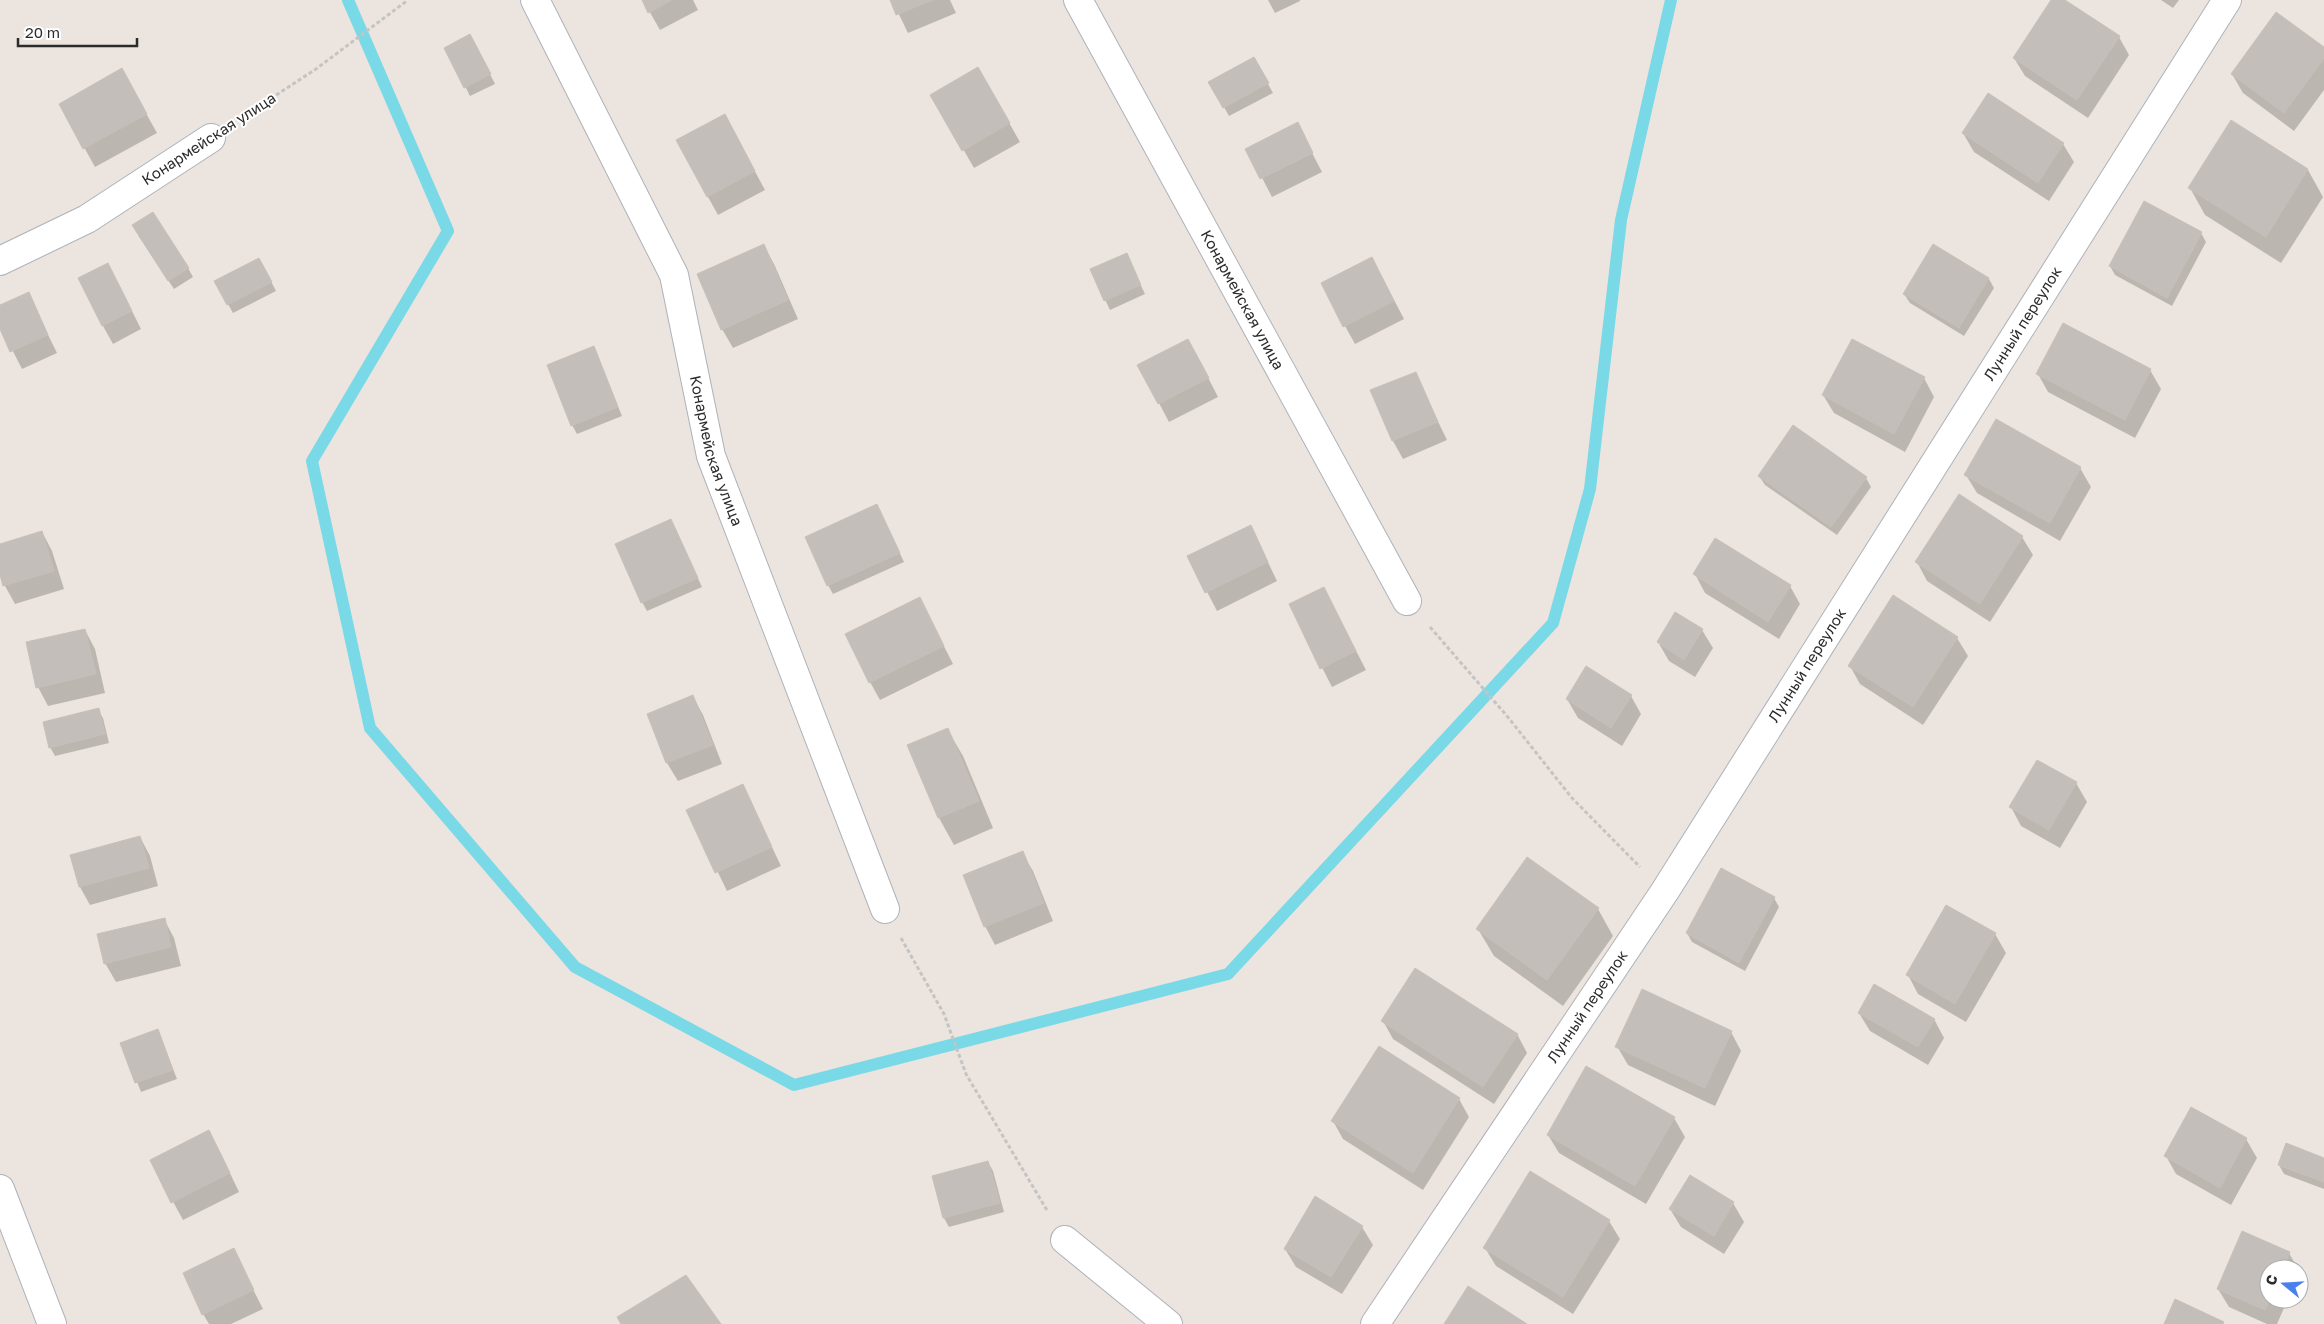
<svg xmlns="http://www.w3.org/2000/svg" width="2324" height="1324" viewBox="0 0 2324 1324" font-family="'Golos Text',sans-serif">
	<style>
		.shadow { fill: #0003 }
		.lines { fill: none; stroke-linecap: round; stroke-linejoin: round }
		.stream { stroke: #79d9e6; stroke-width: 12 }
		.building { fill: #c4beba; stroke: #c7bfb8 }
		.minor-casing { stroke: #aeb2ba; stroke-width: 30 }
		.path { stroke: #c4c4c4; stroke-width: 3; stroke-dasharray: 4 2.5; stroke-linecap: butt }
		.minor { stroke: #fff; stroke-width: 28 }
		.labels { text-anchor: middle; stroke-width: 4; stroke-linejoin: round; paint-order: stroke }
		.street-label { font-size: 15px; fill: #2b2b2b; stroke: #fff }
	</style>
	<rect width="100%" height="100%" fill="#ece4de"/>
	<g class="shadow">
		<polygon points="643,0 693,0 698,10 660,30"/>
		<polygon points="892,0 950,0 956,13 908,33"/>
		<polygon points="1268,0 1300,0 1300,1 1275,13"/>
		<polygon points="2052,0 2063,0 2119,37 2129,55 2088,118 2025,76 2014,58"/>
		<polygon points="2161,0 2179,0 2173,8"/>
		<polygon points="475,45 495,84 470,96 446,48"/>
		<polygon points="2324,49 2324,90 2294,131 2243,93 2232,74"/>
		<polygon points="1254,58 1273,93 1229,116 1210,82"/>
		<polygon points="978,68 1020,142 974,168 932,95"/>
		<polygon points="132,88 157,133 95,167 60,104"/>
		<polygon points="2232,122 2308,170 2323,197 2281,263 2205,215 2190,188"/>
		<polygon points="1297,124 1322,172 1272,197 1247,149"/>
		<polygon points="1963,133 2063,144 2074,162 2049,201 1974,152"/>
		<polygon points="735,134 765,190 718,215 677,141"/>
		<polygon points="2201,233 2206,242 2172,306 2115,275 2110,266"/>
		<polygon points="138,235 188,268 193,277 174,289"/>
		<polygon points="764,246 774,264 798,319 733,348 722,329"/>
		<polygon points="1934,246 1989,279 1994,288 1964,336 1910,303 1904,294"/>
		<polygon points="1126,254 1145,294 1110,310 1091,270"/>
		<polygon points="264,268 276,291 233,313 228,304"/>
		<polygon points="1382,277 1404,319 1355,344 1345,326"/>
		<polygon points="118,283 141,329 113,344 103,326"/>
		<polygon points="28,294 57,353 22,369 0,326 0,306"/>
		<polygon points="594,348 622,416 577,434 572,425"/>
		<polygon points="1198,358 1218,397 1169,422 1139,365"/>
		<polygon points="2150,370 2161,389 2135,438 2048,392 2038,374"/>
		<polygon points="1415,374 1447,440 1403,459 1393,441 1372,391"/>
		<polygon points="1924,378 1934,397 1905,452 1834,413 1823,395"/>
		<polygon points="2080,468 2091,487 2060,541 1977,493 1966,475"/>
		<polygon points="1759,476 1866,478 1871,487 1837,535 1765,485"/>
		<polygon points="877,505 904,562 833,594 828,585"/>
		<polygon points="671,521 702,587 647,611 642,602"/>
		<polygon points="1251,527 1277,581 1217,611 1189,557"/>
		<polygon points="42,532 52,551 64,589 15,604 5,586 0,570 0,545"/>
		<polygon points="2022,537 2033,555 1990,622 1927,581 1917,562"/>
		<polygon points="1695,574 1790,586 1800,604 1779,639 1705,593"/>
		<polygon points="1324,589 1366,670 1332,687 1290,605"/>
		<polygon points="920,599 953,664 880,700 870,682"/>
		<polygon points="85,630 95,649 105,693 48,706 38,687"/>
		<polygon points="1702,630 1713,648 1695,677 1669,661 1658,642"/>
		<polygon points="1957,638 1968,656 1923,725 1860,684 1850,666"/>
		<polygon points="1631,696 1641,714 1622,746 1578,718 1567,699"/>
		<polygon points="693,697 703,715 722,764 678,781 667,763 649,714"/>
		<polygon points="98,710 103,718 109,743 55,756 50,747"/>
		<polygon points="947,729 963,756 993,828 954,845 939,818 908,746"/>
		<polygon points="2038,761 2076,783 2087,802 2060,848 2021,826 2011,807"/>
		<polygon points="743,786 781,866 727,891 688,811"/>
		<polygon points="140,837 150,856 158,886 90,905 80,887"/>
		<polygon points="1022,853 1033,871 1053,921 995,945 985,926"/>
		<polygon points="1774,898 1779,907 1745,971 1692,942 1687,933"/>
		<polygon points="1947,906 1995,934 2006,953 1966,1022 1918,994 1908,975"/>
		<polygon points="1598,909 1613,936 1563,1006 1494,956 1478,929"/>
		<polygon points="164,919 174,938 181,966 116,982 105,963"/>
		<polygon points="1859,1013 1934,1019 1944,1038 1928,1065 1870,1031"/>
		<polygon points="1383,1021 1517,1034 1527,1053 1494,1104 1393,1039"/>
		<polygon points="158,1031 177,1079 141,1092 122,1044"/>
		<polygon points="1731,1032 1741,1051 1715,1106 1628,1065 1617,1046"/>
		<polygon points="1459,1099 1469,1117 1423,1190 1343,1139 1333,1121"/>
		<polygon points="2192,1109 2246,1139 2257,1158 2231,1205 2176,1174 2166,1156"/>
		<polygon points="1674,1118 1685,1137 1646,1204 1559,1153 1548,1135"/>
		<polygon points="219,1150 239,1192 183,1220 151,1161"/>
		<polygon points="2324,1159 2324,1189 2284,1174 2279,1165"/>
		<polygon points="988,1162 993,1171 1004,1212 949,1227 944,1218 933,1177"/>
		<polygon points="1690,1177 1733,1203 1744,1222 1724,1254 1681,1227 1670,1209"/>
		<polygon points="1609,1221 1620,1239 1573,1314 1496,1266 1485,1248"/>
		<polygon points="1362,1227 1373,1245 1342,1294 1296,1267 1285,1249"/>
		<polygon points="233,1250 263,1309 231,1324 209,1324 203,1314"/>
		<polygon points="2289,1253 2298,1269 2269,1269 2269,1299 2288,1299 2277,1324 2267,1324 2229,1307 2218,1289"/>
	</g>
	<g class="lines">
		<polyline class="stream" points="348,0 448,231 312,461 370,728 575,967 794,1085 1228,974 1553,623 1590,489 1621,220 1671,0"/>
	</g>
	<g class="building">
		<polygon points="642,0 672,0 648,13"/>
		<polygon points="890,0 933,0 896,15"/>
		<polygon points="2051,0 2065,0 2120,36 2077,100 2013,58"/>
		<polygon points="2276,12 2324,47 2324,58 2284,113 2231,74"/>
		<polygon points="470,34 491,74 464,88 444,48"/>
		<polygon points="1254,57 1269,83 1223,108 1208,82"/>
		<polygon points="978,67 1010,123 962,151 930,95"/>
		<polygon points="122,68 147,114 83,149 59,104"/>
		<polygon points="1988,93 2064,143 2038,183 1962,133"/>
		<polygon points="725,114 755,171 707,197 676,140"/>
		<polygon points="2231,120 2308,169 2266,237 2188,188"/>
		<polygon points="1298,122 1313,153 1260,179 1245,149"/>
		<polygon points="2144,201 2202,232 2167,298 2109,266"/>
		<polygon points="153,212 189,268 168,281 132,225"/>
		<polygon points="764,244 788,300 721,330 697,274"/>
		<polygon points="1933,244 1989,278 1959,328 1903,294"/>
		<polygon points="1127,253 1141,285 1104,301 1090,269"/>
		<polygon points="1372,257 1394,301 1343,327 1321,283"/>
		<polygon points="259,258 272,282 227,305 214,281"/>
		<polygon points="108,263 132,311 102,326 78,278"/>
		<polygon points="29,292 48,335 10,352 0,329 0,305"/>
		<polygon points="2063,323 2151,369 2125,420 2036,374"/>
		<polygon points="1188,339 1209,378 1158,404 1137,365"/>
		<polygon points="1852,339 1925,377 1894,434 1822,395"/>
		<polygon points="594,346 618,407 571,426 547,365"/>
		<polygon points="1416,372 1438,422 1392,441 1370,390"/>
		<polygon points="1996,419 2081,467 2050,523 1964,475"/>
		<polygon points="1793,425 1867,477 1831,527 1758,476"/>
		<polygon points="1959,494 2023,536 1980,604 1915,562"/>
		<polygon points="877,504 900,553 827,586 805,537"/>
		<polygon points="671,519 698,578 641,603 615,544"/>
		<polygon points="1251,525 1268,562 1205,593 1187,556"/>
		<polygon points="42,531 54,571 3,586 0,575 0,544"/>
		<polygon points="1715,538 1791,585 1768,622 1693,574"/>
		<polygon points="1324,587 1356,651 1320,669 1289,604"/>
		<polygon points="1893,595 1958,637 1913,707 1848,666"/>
		<polygon points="920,597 944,646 869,683 845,634"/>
		<polygon points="1675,612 1703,629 1684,660 1657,642"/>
		<polygon points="85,629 96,674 36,688 26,642"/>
		<polygon points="1586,666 1632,695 1611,728 1566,699"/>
		<polygon points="693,695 713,745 666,763 647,714"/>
		<polygon points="99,708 105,734 49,748 43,722"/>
		<polygon points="948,728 979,801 938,818 907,745"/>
		<polygon points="2037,760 2077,782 2049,830 2009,807"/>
		<polygon points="743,784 772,847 715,873 686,810"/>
		<polygon points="140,836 149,868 79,887 70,855"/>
		<polygon points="1023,851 1044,903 984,927 963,875"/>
		<polygon points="1527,857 1599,908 1547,980 1476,929"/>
		<polygon points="1721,868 1775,897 1739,963 1686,933"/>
		<polygon points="1946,905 1996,933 1955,1004 1906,975"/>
		<polygon points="165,918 171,947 104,964 97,934"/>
		<polygon points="1415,968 1518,1034 1483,1087 1381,1021"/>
		<polygon points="1874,984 1935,1019 1918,1047 1858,1013"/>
		<polygon points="1642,989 1732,1031 1705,1088 1615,1047"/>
		<polygon points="158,1029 173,1070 135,1083 120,1043"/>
		<polygon points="1379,1046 1460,1098 1413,1173 1331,1121"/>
		<polygon points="1586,1066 1675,1117 1635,1186 1547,1135"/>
		<polygon points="2191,1107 2247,1138 2220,1188 2164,1156"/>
		<polygon points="209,1130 230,1173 171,1203 150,1160"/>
		<polygon points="2286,1143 2324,1158 2324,1182 2278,1165"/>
		<polygon points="988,1161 1000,1203 943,1218 932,1176"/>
		<polygon points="1530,1171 1610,1220 1563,1297 1483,1248"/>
		<polygon points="1690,1175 1734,1202 1714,1236 1669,1209"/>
		<polygon points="1315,1196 1363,1226 1331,1277 1284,1249"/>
		<polygon points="2242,1231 2290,1252 2283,1269 2269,1269 2270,1299 2265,1310 2217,1289"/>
		<polygon points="234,1248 254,1290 202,1315 183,1273"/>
		<polygon points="686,1275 721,1324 621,1324 617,1317"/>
		<polygon points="1468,1286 1527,1324 1444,1324"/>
		<polygon points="2175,1299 2224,1322 2223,1324 2164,1324"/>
	</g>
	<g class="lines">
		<defs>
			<g id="minor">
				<path id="s1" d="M535,0l139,275 37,181 174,453"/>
				<path id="s2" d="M1078,0l329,601"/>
				<polyline points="0,261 87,219 211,138"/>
				<polyline points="0,1189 52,1324"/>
				<polyline points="1065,1240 1168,1324"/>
				<path id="s3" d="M1375,1324l290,-433 562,-891"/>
			</g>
		</defs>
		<use href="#minor" class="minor-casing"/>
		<g class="path">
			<polyline points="238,120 316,69 408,0"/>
			<polyline points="1430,627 1507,716 1572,798 1640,867"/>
			<polyline points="901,938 944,1014 966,1074 1048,1212"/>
		</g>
		<use href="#minor" class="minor"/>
	</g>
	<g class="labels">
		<g class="street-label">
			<text transform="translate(209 139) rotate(-33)" y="5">Конармейская улица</text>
			<text dy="5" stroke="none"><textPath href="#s2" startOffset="342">Конармейская улица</textPath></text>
			<text dy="5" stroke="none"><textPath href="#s3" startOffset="1192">Лунный переулок</textPath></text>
			<text dy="5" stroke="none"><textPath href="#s1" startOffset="489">Конармейская улица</textPath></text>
			<text dy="5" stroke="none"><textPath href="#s3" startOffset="788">Лунный переулок</textPath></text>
			<text dy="5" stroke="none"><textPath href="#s3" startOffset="382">Лунный переулок</textPath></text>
		</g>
	</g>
	<g transform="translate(2284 1284) rotate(288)"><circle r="24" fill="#ffffff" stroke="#aaaaaa"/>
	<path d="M0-4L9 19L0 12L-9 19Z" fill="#4980ed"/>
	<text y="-8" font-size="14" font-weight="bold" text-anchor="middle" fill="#2b2b2b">С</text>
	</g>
	<path d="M18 38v8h119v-8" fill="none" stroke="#2b2b2b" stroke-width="2.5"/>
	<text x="25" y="38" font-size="15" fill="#2b2b2b" stroke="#ffffff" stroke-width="4" paint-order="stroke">20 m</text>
</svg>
